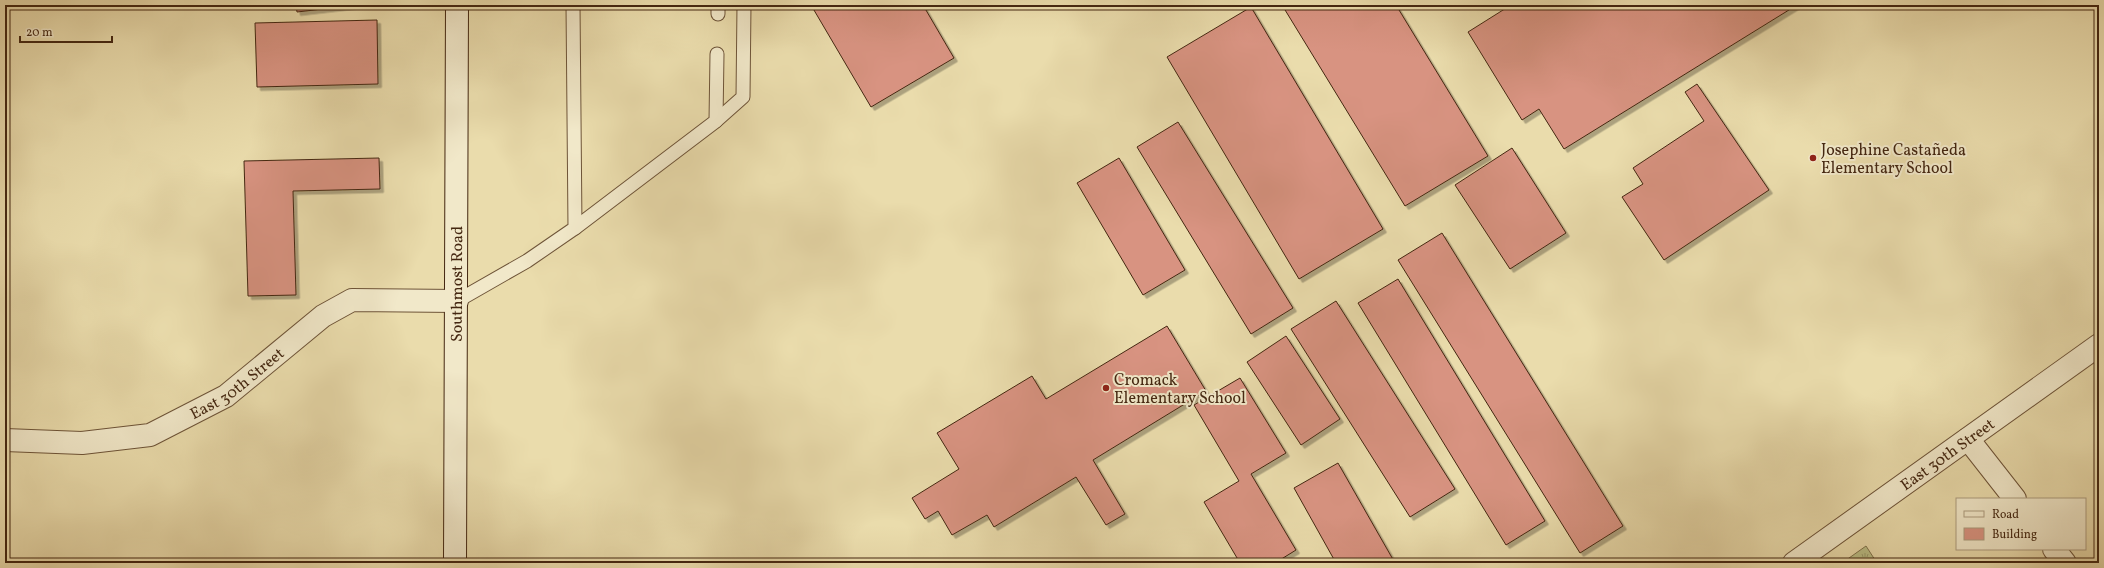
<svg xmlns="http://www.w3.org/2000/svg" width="2104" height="568" viewBox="0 0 2104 568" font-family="Vollkorn,serif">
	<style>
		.grass { fill: url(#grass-tufts); stroke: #80734c }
		.building { fill: #d89381; stroke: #442711; filter: url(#shadow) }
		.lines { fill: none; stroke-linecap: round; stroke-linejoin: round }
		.service-casing { stroke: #6e5438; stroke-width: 15 }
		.minor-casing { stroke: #6e5438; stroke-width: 24 }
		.tertiary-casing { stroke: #6e5438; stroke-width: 24 }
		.secondary-casing { stroke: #442711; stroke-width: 24 }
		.service { stroke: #f1e8c9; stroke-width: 13 }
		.minor { stroke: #f1e8c9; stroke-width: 22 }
		.tertiary { stroke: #f1e8c9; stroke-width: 22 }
		.secondary { stroke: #f1e8c9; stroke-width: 22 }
		.poi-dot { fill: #8f2418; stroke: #f1e8c9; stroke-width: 1.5 }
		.labels { text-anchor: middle; stroke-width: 4; stroke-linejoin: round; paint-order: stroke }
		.poi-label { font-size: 16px; fill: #442711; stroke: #f1e8c9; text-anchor: start }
		.street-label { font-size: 16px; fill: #442711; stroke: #f1e8c9 }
	</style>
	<defs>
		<pattern id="grass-tufts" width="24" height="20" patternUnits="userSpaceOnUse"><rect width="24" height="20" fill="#bbbf87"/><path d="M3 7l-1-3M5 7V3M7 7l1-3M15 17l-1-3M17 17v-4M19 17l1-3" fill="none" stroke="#9a9b6d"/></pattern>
		<filter id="shadow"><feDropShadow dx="3.5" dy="3.5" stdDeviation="0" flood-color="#0004"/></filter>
	</defs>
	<rect width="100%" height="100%" fill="#eadcac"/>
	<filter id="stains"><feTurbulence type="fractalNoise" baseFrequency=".005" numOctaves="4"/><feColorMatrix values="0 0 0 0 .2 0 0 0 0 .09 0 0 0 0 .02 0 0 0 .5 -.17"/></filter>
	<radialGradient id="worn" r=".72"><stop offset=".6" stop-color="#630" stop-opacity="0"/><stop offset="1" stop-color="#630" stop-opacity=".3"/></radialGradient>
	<polygon class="grass" points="1866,546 1877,563 1842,563"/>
	<g class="building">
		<polygon points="296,5 357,5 297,12"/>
		<polygon points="811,5 923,5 954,58 871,107"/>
		<polygon points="1282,5 1396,5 1488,156 1405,206"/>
		<polygon points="1511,5 1797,5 1564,149 1539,109 1522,120 1468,32"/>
		<polygon points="1251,7 1383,229 1299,279 1167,57"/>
		<polygon points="377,20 378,84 257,87 255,23"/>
		<polygon points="1697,84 1769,190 1664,260 1622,197 1643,184 1633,168 1704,121 1685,92"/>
		<polygon points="1178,122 1293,308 1251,334 1137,147"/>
		<polygon points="1512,148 1566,233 1510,269 1455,185"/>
		<polygon points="379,158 380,189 293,191 296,295 248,296 244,161"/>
		<polygon points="1119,158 1185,270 1143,295 1077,183"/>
		<polygon points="1442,233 1623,526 1580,553 1398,260"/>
		<polygon points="1398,279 1545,521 1506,545 1358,303"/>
		<polygon points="1336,301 1455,489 1410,517 1291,329"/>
		<polygon points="1167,326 1206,391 1093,460 1125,514 1106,525 1076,477 994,527 987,515 952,535 938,511 925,519 912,498 959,469 937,433 1032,376 1046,399"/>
		<polygon points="1286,336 1340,419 1301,445 1247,362"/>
		<polygon points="1240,378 1286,453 1251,474 1296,550 1275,563 1240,563 1204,502 1239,481 1194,405"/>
		<polygon points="1338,463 1395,563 1336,563 1294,488"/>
	</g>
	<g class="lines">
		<defs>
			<g id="service">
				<polyline points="718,14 718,5"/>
				<polyline points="716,121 743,97 744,5"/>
				<polyline points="575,228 716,121 717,54"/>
				<polyline points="457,301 527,261 575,228 573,5"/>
			</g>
			<g id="minor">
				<polyline points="1968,439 2015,499"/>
				<polyline points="2054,549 2065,563"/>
			</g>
			<g id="tertiary">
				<path id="s1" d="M5,440l77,3 68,-8 76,-39 97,-80 29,-16 105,1"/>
				<path id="s2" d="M1794,563l305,-218"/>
			</g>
			<g id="secondary">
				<path id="s3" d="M455,563l2,-558"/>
			</g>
		</defs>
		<use href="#service" class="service-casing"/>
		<use href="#minor" class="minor-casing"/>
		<use href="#tertiary" class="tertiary-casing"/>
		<use href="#secondary" class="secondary-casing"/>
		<use href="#service" class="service"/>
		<use href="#minor" class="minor"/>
		<use href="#tertiary" class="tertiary"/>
		<use href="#secondary" class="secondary"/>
	</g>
	<g class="poi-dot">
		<circle cx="1813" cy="158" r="4"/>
		<circle cx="1106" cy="388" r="4"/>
	</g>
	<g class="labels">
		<g class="poi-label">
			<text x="1821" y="155">Josephine Castañeda<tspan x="1821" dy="18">Elementary School</tspan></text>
			<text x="1114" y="385">Cromack<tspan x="1114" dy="18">Elementary School</tspan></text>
		</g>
		<g class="street-label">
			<text dy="6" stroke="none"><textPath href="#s3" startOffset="279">Southmost Road</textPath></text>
			<text dy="6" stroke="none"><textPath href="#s1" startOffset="247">East 30th Street</textPath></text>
			<text dy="6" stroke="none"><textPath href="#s2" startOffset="188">East 30th Street</textPath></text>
		</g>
	</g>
	<rect width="2104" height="568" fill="none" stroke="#eadcac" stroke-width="20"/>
	<rect x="6" y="6" width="2092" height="556" fill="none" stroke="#442711" stroke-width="2"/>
	<rect x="10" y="10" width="2084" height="548" fill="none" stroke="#442711"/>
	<rect x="1956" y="498" width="130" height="52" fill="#f1e8c9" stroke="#ac9b7f"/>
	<rect x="1964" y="511" width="20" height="6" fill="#f1e8c9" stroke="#ac9b7f"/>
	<text x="1992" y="518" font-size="12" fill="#442711">Road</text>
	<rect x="1964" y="528" width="20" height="12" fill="#d89381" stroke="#ac9b7f"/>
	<text x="1992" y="538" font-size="12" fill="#442711">Building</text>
	<path d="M20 36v6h92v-6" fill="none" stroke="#442711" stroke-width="2"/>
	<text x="26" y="36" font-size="12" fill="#442711" stroke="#f1e8c9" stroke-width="3" paint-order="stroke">20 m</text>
	<rect width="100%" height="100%" filter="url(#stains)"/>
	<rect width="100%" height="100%" fill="url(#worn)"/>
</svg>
